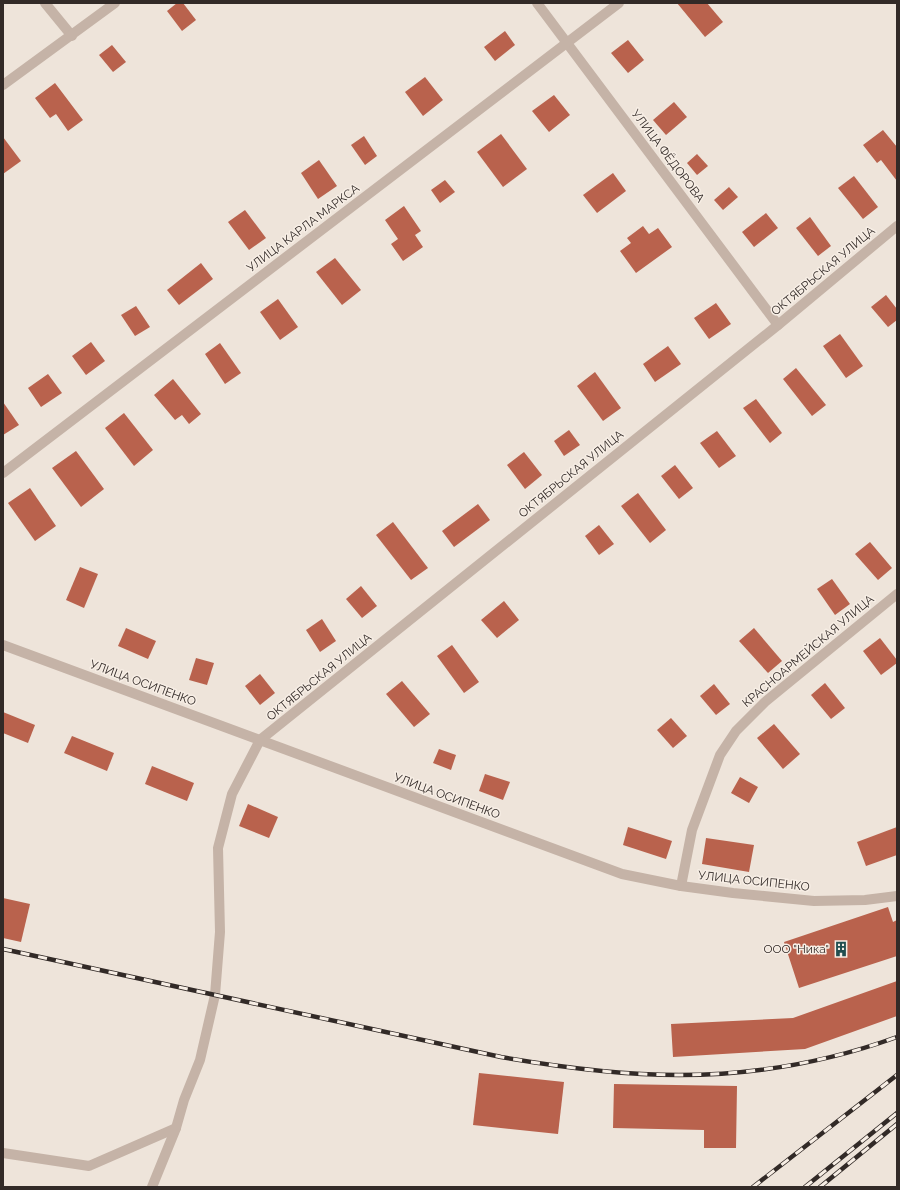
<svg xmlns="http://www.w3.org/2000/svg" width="900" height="1190" viewBox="0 0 900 1190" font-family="Raleway,sans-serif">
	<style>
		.building { fill: #b9624d }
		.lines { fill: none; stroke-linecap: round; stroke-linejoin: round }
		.minor { stroke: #c5b3a7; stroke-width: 10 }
		.tertiary { stroke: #c5b3a7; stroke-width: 10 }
		.rail-casing { stroke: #322a27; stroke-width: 4.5 }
		.rail { stroke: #f7eee5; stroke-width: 3; stroke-dasharray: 9; stroke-linecap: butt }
		.labels { text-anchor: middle; stroke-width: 3; stroke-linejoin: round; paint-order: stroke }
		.street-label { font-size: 12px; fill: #322a27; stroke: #f7eee5 }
		.poi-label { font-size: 12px; fill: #322a27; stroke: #f7eee5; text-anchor: end }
	</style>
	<rect width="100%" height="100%" fill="#eee4da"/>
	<g class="building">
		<polygon points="177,3 183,3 196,20 182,31 167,11"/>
		<polygon points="677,3 707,3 723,22 705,37"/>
		<polygon points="505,31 515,45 495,61 484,47"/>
		<polygon points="628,40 644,60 628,73 611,53"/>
		<polygon points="112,45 126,62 113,72 99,55"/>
		<polygon points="425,77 443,100 423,116 405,92"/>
		<polygon points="55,83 83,120 68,131 56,114 50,118 35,98"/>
		<polygon points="554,95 570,115 549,132 532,111"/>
		<polygon points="674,102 687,117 666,135 653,120"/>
		<polygon points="883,130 897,147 897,181 881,160 877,163 863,145"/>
		<polygon points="501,134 527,169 503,187 477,152"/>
		<polygon points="364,136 377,156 365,165 351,145"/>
		<polygon points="3,137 21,161 3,174"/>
		<polygon points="697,154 708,166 697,175 687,163"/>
		<polygon points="319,160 337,186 318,199 301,173"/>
		<polygon points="613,173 626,191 597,213 583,195"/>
		<polygon points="854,176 878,207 863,219 838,188"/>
		<polygon points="445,180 455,192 440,203 431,190"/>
		<polygon points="729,187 738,197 723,210 714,200"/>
		<polygon points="404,206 421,231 415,235 423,247 403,261 391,244 398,239 385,220"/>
		<polygon points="245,210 266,238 249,250 228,222"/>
		<polygon points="766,213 778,228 754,247 742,232"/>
		<polygon points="810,217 831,246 818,256 796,228"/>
		<polygon points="643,226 649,234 658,228 672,247 636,273 620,251 631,243 627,238"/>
		<polygon points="335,258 361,290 342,305 316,272"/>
		<polygon points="201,263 213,279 179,305 167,290"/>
		<polygon points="886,295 897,309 897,320 888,327 871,307"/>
		<polygon points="278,299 298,327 280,340 260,312"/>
		<polygon points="716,303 731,324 709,339 694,318"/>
		<polygon points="136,306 150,327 135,336 121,315"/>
		<polygon points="840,334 863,366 846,378 823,346"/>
		<polygon points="91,342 105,361 86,375 72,356"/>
		<polygon points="220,343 241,373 225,384 205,354"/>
		<polygon points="668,346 681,364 655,382 643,364"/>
		<polygon points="796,368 826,405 812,416 783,379"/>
		<polygon points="595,372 621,408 603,421 577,386"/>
		<polygon points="48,374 62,393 41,407 28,388"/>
		<polygon points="173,379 201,414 189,424 182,415 175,420 154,395"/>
		<polygon points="756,399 782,433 770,443 743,408"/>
		<polygon points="3,402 19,425 3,435"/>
		<polygon points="124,413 153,450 134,466 105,428"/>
		<polygon points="569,430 580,445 564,456 554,441"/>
		<polygon points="717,431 736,456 719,468 700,443"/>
		<polygon points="76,451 104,489 81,507 52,468"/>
		<polygon points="524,452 542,475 525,489 507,465"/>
		<polygon points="675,465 693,488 679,499 661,476"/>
		<polygon points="30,488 56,526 35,541 8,503"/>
		<polygon points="638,493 666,530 650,543 621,506"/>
		<polygon points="478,504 490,520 454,547 442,531"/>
		<polygon points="393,522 428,568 411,580 376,535"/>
		<polygon points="599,525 614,544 599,555 585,536"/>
		<polygon points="870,542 892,568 878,580 855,554"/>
		<polygon points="80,567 98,574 84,608 66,600"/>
		<polygon points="832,579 850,604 835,615 817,589"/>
		<polygon points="361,586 377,606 362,618 346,599"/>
		<polygon points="504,601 519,620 497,638 481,620"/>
		<polygon points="322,619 336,641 320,652 306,630"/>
		<polygon points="126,628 156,641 148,659 118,646"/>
		<polygon points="754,628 782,661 768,673 739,641"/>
		<polygon points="880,638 897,660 897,663 881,675 863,651"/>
		<polygon points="452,645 479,682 464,693 437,656"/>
		<polygon points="196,658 214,663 207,685 189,680"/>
		<polygon points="260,674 275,693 260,705 245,686"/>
		<polygon points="402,681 430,714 414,727 386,694"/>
		<polygon points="825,683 845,708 831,719 811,695"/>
		<polygon points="714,684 730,704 716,715 700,696"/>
		<polygon points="3,712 35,725 28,743 3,733"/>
		<polygon points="671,718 687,736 673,748 657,730"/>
		<polygon points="774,724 800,754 783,769 757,738"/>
		<polygon points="72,736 114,753 107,771 64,753"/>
		<polygon points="439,749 456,755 451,770 433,763"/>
		<polygon points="152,766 194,783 187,801 145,784"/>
		<polygon points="485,774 510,782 503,800 479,791"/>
		<polygon points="740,777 758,787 749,803 731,793"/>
		<polygon points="248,804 278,817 269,838 239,826"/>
		<polygon points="628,827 672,841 666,859 623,845"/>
		<polygon points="897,827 897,855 866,866 857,842"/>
		<polygon points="706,838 754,845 749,872 702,864"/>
		<polygon points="3,898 30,904 21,942 3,938"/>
		<polygon points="888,907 893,922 897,920 897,956 799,988 784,942"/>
		<polygon points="897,981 897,1016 805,1049 673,1057 671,1024 793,1018"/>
		<polygon points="479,1073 564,1082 558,1134 473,1125"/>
		<polygon points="614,1084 737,1086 736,1148 704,1148 704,1130 613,1128"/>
	</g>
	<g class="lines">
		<g class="minor">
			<polyline points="45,3 72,36"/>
			<polyline points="537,3 778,325"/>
			<polyline points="3,85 115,3"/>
			<polyline points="3,473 619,3"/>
			<polyline points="681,886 692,830 720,755 736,731 765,702 897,594"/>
			<polyline points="3,1153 89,1166 176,1128"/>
			<polyline points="152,1187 176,1128 184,1100 200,1060 215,995 220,932 218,848 232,794 260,740 778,325 897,226"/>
		</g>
		<polyline class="tertiary" points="3,645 622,874 681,886 733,893 814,901 865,900 897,896"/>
		<defs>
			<g id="rail">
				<path d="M3,949l498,108c58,10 119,18 178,18 74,0 149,-13 218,-38"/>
				<polyline points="753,1187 897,1075"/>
				<polyline points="805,1187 897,1113"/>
				<polyline points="820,1187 897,1124"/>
			</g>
		</defs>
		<use href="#rail" class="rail-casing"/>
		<use href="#rail" class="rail"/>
	</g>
	<defs>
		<symbol id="building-bare" viewBox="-9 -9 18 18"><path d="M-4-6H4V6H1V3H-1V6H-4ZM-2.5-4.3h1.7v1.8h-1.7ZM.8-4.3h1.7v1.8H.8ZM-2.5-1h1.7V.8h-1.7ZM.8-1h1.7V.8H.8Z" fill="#214e4f" stroke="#f7eee5" stroke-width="2.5" paint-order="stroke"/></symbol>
	</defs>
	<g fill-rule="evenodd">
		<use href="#building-bare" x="830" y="938" width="22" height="22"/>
	</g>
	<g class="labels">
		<g class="street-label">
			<text transform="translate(668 156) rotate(53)" y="4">УЛИЦА ФЁДОРОВА</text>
			<text transform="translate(303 228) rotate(-37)" y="4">УЛИЦА КАРЛА МАРКСА</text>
			<text transform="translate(823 271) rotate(-40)" y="4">ОКТЯБРЬСКАЯ УЛИЦА</text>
			<text transform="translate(571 474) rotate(-39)" y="4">ОКТЯБРЬСКАЯ УЛИЦА</text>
			<text transform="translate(808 651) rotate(-40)" y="4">КРАСНОАРМЕЙСКАЯ УЛИЦА</text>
			<text transform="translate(319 677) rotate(-39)" y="4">ОКТЯБРЬСКАЯ УЛИЦА</text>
			<text transform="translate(143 683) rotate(20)" y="4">УЛИЦА ОСИПЕНКО</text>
			<text transform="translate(447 796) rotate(20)" y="4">УЛИЦА ОСИПЕНКО</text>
			<text transform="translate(754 881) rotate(6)" y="4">УЛИЦА ОСИПЕНКО</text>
		</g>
		<g class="poi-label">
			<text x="829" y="953">ООО "Ника"</text>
		</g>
	</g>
	<rect width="900" height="1190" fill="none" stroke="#322a27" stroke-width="8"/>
</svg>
